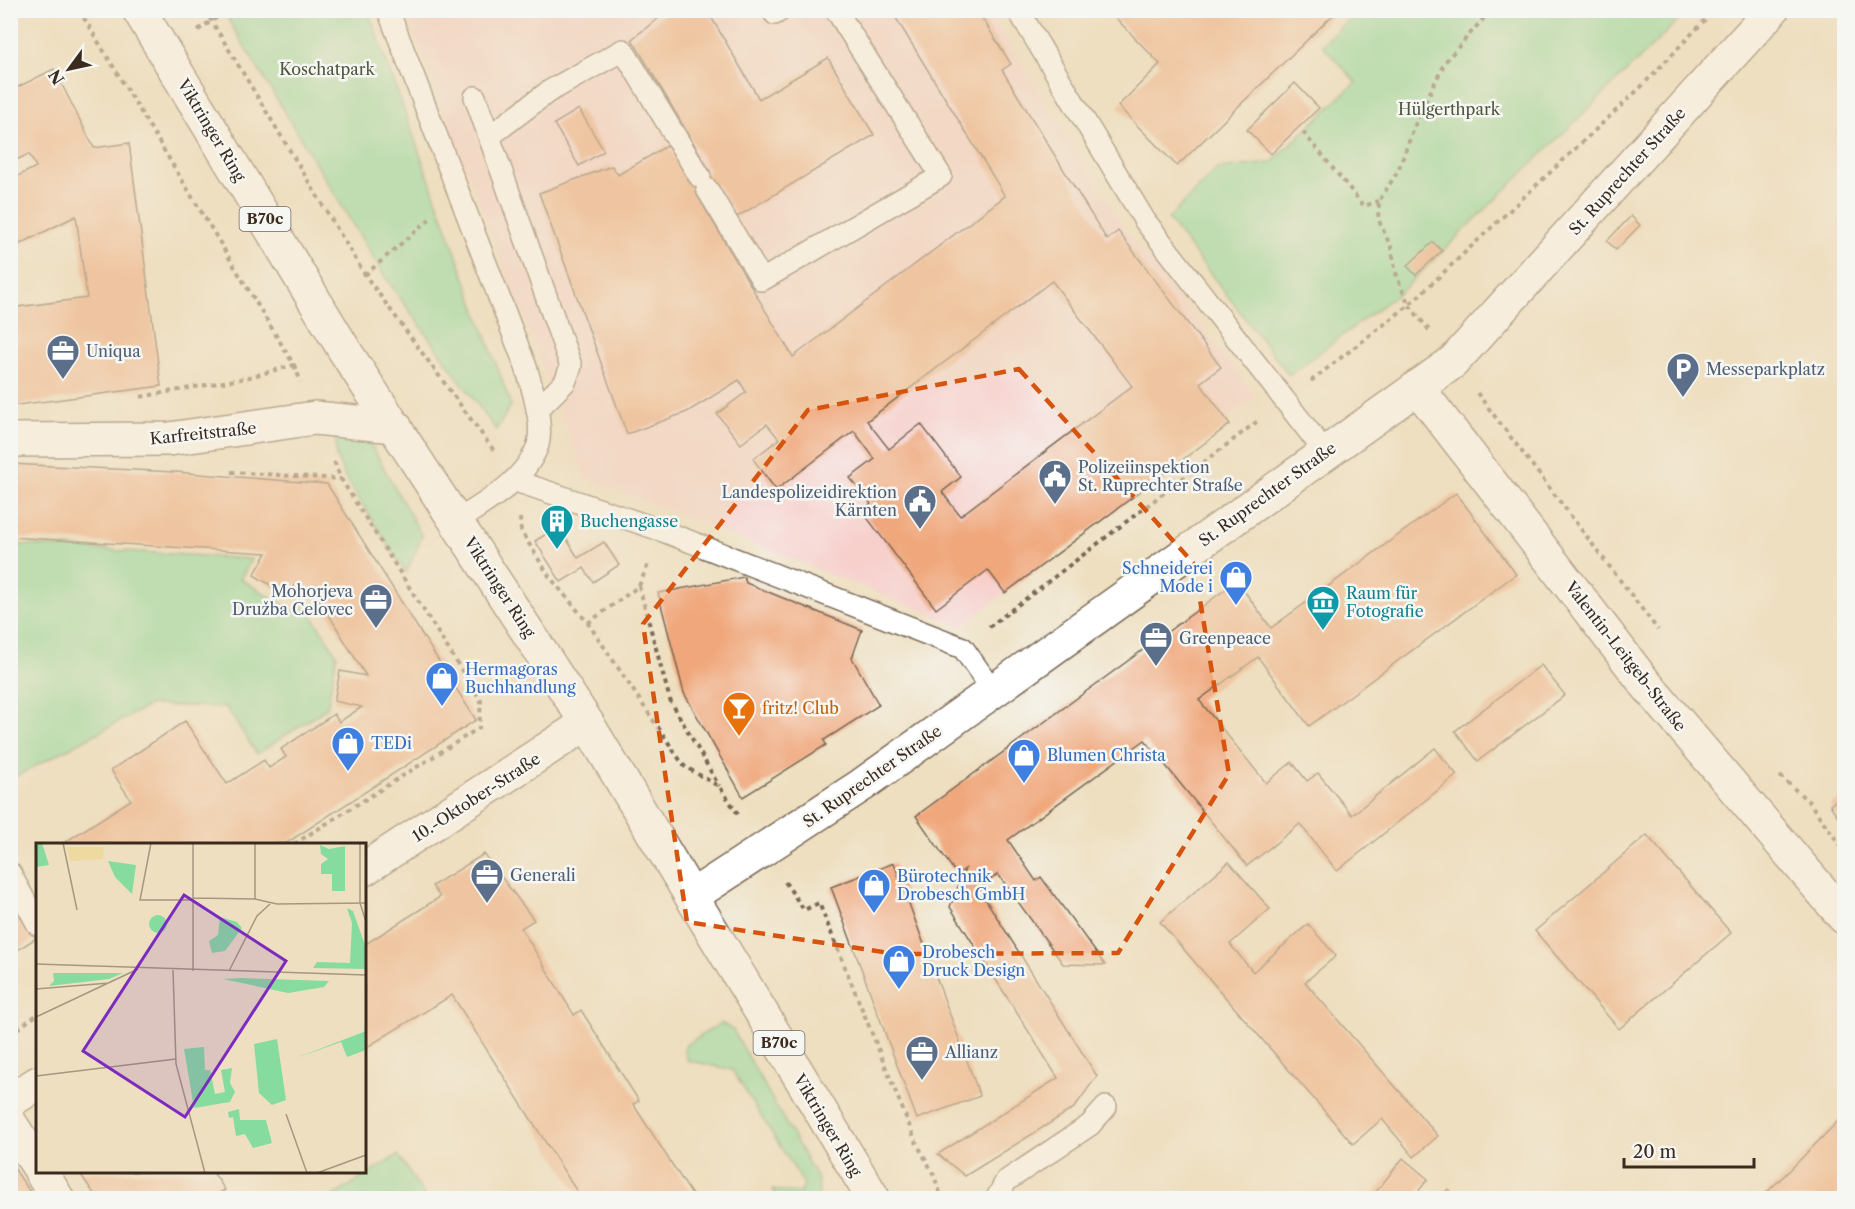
<svg xmlns="http://www.w3.org/2000/svg" width="1855" height="1209" viewBox="0 0 1855 1209" font-family="'Libre Caslon Text',serif">
	<style>
		.built { fill: #f7d0cc }
		.green { fill: #86dc9f; stroke: #60835e; stroke-width: 1.5 }
		.building { fill: #f0a77c; fill-rule: evenodd }
		.lines { fill: none; stroke-linecap: round; stroke-linejoin: round }
		.service-casing { stroke: #7a6957; stroke-width: 24 }
		.minor-casing { stroke: #7a6957; stroke-width: 36 }
		.tertiary-casing { stroke: #7a6957; stroke-width: 36 }
		.primary-casing { stroke: #7a6957; stroke-width: 36 }
		.path { stroke: #7a6957; stroke-width: 4; stroke-dasharray: 4.5 4.5; stroke-linecap: butt }
		.service { stroke: #fff; stroke-width: 21 }
		.minor { stroke: #fff; stroke-width: 33 }
		.tertiary { stroke: #fff; stroke-width: 33 }
		.primary { stroke: #fff; stroke-width: 33 }
		.marked { fill: none; stroke: #d7540e; stroke-width: 4.5; stroke-dasharray: 12 8; stroke-linejoin: round }
		.labels { text-anchor: middle; stroke-width: 5; stroke-linejoin: round; paint-order: stroke }
		.shield { fill: #f6f6f2; stroke: #73675e; stroke-width: 1.5 }
		.shield-label { font-size: 15px; font-weight: bold; fill: #3b2a1e }
		.park-label { font-size: 16px; fill: #4e563e; stroke: #f6f6f2 }
		.street-label { font-size: 16px; fill: #3b2a1e; stroke: #f6f6f2 }
		.service-label { font-size: 16px; fill: #4e5e75; stroke: #f6f6f2; text-anchor: start }
		.culture-label { font-size: 16px; fill: #0d838f; stroke: #f6f6f2; text-anchor: start }
		.shop-label { font-size: 16px; fill: #366cbe; stroke: #f6f6f2; text-anchor: start }
		.food-label { font-size: 16px; fill: #c56008; stroke: #f6f6f2; text-anchor: start }
		.inset-road { fill: none; stroke: #a6977f; stroke-width: 1.5 }
		.view { fill: #7b2cbf; fill-opacity: 0.15; stroke: #7b2cbf; stroke-width: 3 }
		.inset-edge { fill: none; stroke: #3b2a1e; stroke-width: 3 }
	</style>
	<rect width="100%" height="100%" fill="#f6f6f2"/>
	<filter id="ink" filterUnits="userSpaceOnUse"><feTurbulence type="fractalNoise" baseFrequency=".0167" numOctaves="2"/><feDisplacementMap in="SourceGraphic" scale="12" xChannelSelector="R" yChannelSelector="G"/><feConvolveMatrix kernelMatrix="1 2 1 2 8 2 1 2 1" color-interpolation-filters="sRGB"/></filter>
	<filter id="wash" filterUnits="userSpaceOnUse"><feTurbulence type="fractalNoise" baseFrequency=".008" numOctaves="4" result="noise"/><feDisplacementMap in="SourceGraphic" scale="24" xChannelSelector="R" yChannelSelector="G"/><feGaussianBlur stdDeviation="1.35" result="paint"/><feColorMatrix in="noise" values="0 0 0 0 0 0 0 0 0 0 0 0 0 0 0 0 0 1.4 0 .05"/><feComposite in="paint" operator="in"/></filter>
	<g filter="url(#wash)">
		<rect width="100%" height="100%" fill="#eedfc0"/>
		<polygon class="built" points="404,11 989,11 1124,227 1257,397 962,626 586,478"/>
		<g class="green">
			<polygon points="223,11 368,11 511,405 496,430 385,277"/>
			<polygon points="1357,11 1688,11 1403,290 1289,375 1168,219 1217,169 1271,163 1356,82 1322,45"/>
			<polygon points="335,428 363,431 422,536 406,573 345,477 336,456"/>
			<polygon points="11,544 252,559 240,579 296,612 306,606 337,655 327,708 257,754 226,707 150,705 11,779"/>
			<polygon points="721,1023 733,1030 818,1180 819,1198 778,1198 772,1190 801,1193 804,1184 732,1070 687,1060 684,1050 686,1045"/>
			<polygon points="398,1155 426,1198 330,1198"/>
		</g>
		<g id="blocks">
			<g class="building">
				<path d="M669,10h38l52,89 69,-41 46,77 -137,82 -20,-33 -20,11 96,162 212,-161 -114,-186h86l34,54 -9,6 105,170 11,-9 103,136 -21,16 30,41 -225,169 -17,-23 -52,39 -74,-98 9,-7 -21,-26 25,-19 -21,-28 -78,59 -23,-31 26,-20 -12,-15 -26,20 -24,-30 29,-22 -7,-12 -52,32 -60,22 -88,-241 73,-27 6,9 50,-30 22,38 20,-12 -78,-132zM1052,281l80,105 -172,130 -18,-24 19,-15 -40,-53 -32,25 -22,-28z"/>
				<polygon points="1108,10 1338,10 1177,166 1118,106 1160,64"/>
				<polygon points="54,69 94,148 129,143 161,386 10,406 10,308 87,298 76,216 10,249 10,180 36,167 29,154 10,163 10,91"/>
				<polygon points="1295,83 1319,108 1271,154 1247,130"/>
				<polygon points="579,109 604,151 579,166 554,124"/>
				<polygon points="1631,216 1640,225 1616,250 1607,241"/>
				<polygon points="1433,242 1442,251 1416,275 1407,266"/>
				<polygon points="10,464 175,472 327,484 476,720 285,844 62,844 131,800 111,770 185,721 227,784 264,760 269,768 286,757 281,749 334,714 339,722 362,707 334,701 340,671 366,676 315,592 306,597 296,583 288,596 254,575 267,553 10,537"/>
				<polygon points="1456,493 1516,574 1309,726 1258,657 1199,700 1266,783 1292,762 1307,781 1318,773 1352,815 1435,748 1457,775 1337,871 1300,824 1247,866 1145,740 1008,840 1036,881 1041,877 1105,965 1063,964 998,874 979,889 1097,1076 1074,1108 965,1176 938,1154 1058,1078 950,907 965,869 957,875 916,816 1237,581 1271,628"/>
				<polygon points="559,526 578,558 604,542 619,565 593,582 584,568 561,582 535,541"/>
				<polygon points="744,577 746,583 862,630 852,658 879,705 824,740 826,745 743,797 684,693 658,593"/>
				<polygon points="1541,665 1565,695 1478,761 1455,731"/>
				<polygon points="1844,795 1844,825 1830,805"/>
				<polygon points="1647,835 1731,933 1619,1029 1535,931"/>
				<polygon points="484,854 534,920 521,928 574,1015 581,1010 639,1101 633,1104 694,1198 581,1198 452,995 364,1049 364,945 440,897 432,886"/>
				<polygon points="1229,862 1270,909 1230,944 1253,972 1308,924 1336,956 1305,982 1438,1136 1414,1157 1382,1119 1353,1144 1160,922"/>
				<polygon points="894,863 980,1096 917,1119 831,887"/>
				<polygon points="10,899 36,938 10,955"/>
				<polygon points="1844,1115 1844,1198 1761,1198 1794,1166"/>
				<polygon points="1403,1158 1428,1179 1413,1198 1371,1198"/>
				<polygon points="10,1162 34,1198 10,1198"/>
				<polygon points="79,1172 213,1172 225,1190 211,1198 97,1198"/>
				<polygon points="1448,1189 1460,1198 1440,1198"/>
			</g>
		</g>
	</g>
	<g filter="url(#ink)">
		<use href="#blocks" fill-opacity="0" stroke="#7a6957" stroke-width="1.5"/>
		<g class="lines">
			<defs>
				<g id="service">
					<path d="M388,10l138,357c6,20 19,60 11,81 -15,35 -50,53 -80,73"/>
					<polyline points="1018,10 1145,221 1325,452"/>
					<polyline points="775,14 781,10"/>
					<polyline points="475,97 571,366 565,382 537,410"/>
					<polyline points="490,136 548,92 623,50 700,177"/>
					<polyline points="707,189 762,280 941,176 836,10"/>
					<polyline points="516,481 663,531 963,648 993,691"/>
					<polyline points="10,873 38,925"/>
					<polyline points="997,1198 1006,1181 1090,1125 1106,1107"/>
				</g>
				<g id="minor">
					<polyline points="1417,387 1645,683 1844,917"/>
					<polyline points="10,440 169,439 315,418 395,426"/>
					<polyline points="364,869 587,723"/>
					<polyline points="10,1101 38,1083"/>
					<polyline points="10,1123 38,1166"/>
					<polyline points="41,1172 57,1198"/>
				</g>
				<polyline id="tertiary" points="692,896 862,785 1453,362 1772,10"/>
				<polyline id="primary" points="139,10 345,351 587,723 873,1198"/>
			</defs>
			<use href="#service" class="service-casing"/>
			<use href="#minor" class="minor-casing"/>
			<use href="#tertiary" class="tertiary-casing"/>
			<use href="#primary" class="primary-casing"/>
			<g class="path">
				<polyline points="79,10 294,365 246,378 140,397"/>
				<polyline points="205,10 365,275 495,452"/>
				<polyline points="198,30 228,10"/>
				<polyline points="1303,132 1364,206 1379,201"/>
				<polyline points="365,275 433,216"/>
				<polyline points="1429,330 1409,305 1397,277 1391,247 1378,219 1379,201 1398,171 1418,117 1445,62 1491,10"/>
				<polyline points="294,365 301,382"/>
				<polyline points="1311,381 1409,305 1641,87 1705,20"/>
				<polyline points="1477,393 1658,630"/>
				<polyline points="231,472 341,479"/>
				<polyline points="520,518 521,531 549,576 588,623 684,766 720,787 740,817"/>
				<polyline points="639,586 670,700 719,786"/>
				<polyline points="588,623 639,586 649,562"/>
				<polyline points="989,627 1259,420"/>
				<polyline points="1780,776 1809,802 1844,850"/>
				<polyline points="294,844 479,728 481,701 341,479 334,461"/>
				<polyline points="785,882 804,910 819,903 916,1142 933,1173 942,1198"/>
				<polyline points="10,1034 38,1014"/>
			</g>
			<use href="#service" class="service"/>
			<use href="#minor" class="minor"/>
			<use href="#tertiary" class="tertiary"/>
			<use href="#primary" class="primary"/>
		</g>
	</g>
	<path d="M0 0H1855V1209H0ZM1019,369l175,195 35,210 -111,179 -222,1 -209,-32 -44,-298 165,-214z" fill="#eedfc0" fill-opacity=".55" fill-rule="evenodd"/>
	<path class="marked" d="M1019,369l175,195 35,210 -111,179 -222,1 -209,-32 -44,-298 165,-214z"/>
	<defs>
		<symbol id="office-pin" viewBox="-11 -11 22 30"><path d="M0 17L-7.5 6A9.5 9.5 0 1 1 7.5 6Z" fill="#5c6f8a" stroke="#f6f6f2"/><path d="M-6-3h4V-5.5h4V-3h4V5H-6ZM-1-4.5V-3h2v-1.5ZM-6 0V1H6V0Z" fill="#fff"/></symbol>
		<symbol id="parking-pin" viewBox="-11 -11 22 30"><path d="M0 17L-7.5 6A9.5 9.5 0 1 1 7.5 6Z" fill="#5c6f8a" stroke="#f6f6f2"/><path d="M-3.5-5.5H1a3.5 3.5 0 0 1 0 7H-1V5.5H-3.5ZM-1-3.4V-.6H.8a1.4 1.4 0 0 0 0-2.8Z" fill="#fff"/></symbol>
		<symbol id="civic-pin" viewBox="-11 -11 22 30"><path d="M0 17L-7.5 6A9.5 9.5 0 1 1 7.5 6Z" fill="#5c6f8a" stroke="#f6f6f2"/><path d="M-.6-6.5H3V-4.5H.6V-3L4-1V1h2V6H-6V1h2V-1L-.6-3ZM-1.2 2.5V6h2.4V2.5Z" fill="#fff"/></symbol>
		<symbol id="building-pin" viewBox="-11 -11 22 30"><path d="M0 17L-7.5 6A9.5 9.5 0 1 1 7.5 6Z" fill="#0f9aa8" stroke="#f6f6f2"/><path d="M-4-6H4V6H1V3H-1V6H-4ZM-2.5-4.3h1.7v1.8h-1.7ZM.8-4.3h1.7v1.8H.8ZM-2.5-1h1.7V.8h-1.7ZM.8-1h1.7V.8H.8Z" fill="#fff"/></symbol>
		<symbol id="shop-pin" viewBox="-11 -11 22 30"><path d="M0 17L-7.5 6A9.5 9.5 0 1 1 7.5 6Z" fill="#3f7fe0" stroke="#f6f6f2"/><path d="M-5-2.5h2.3a2.7 3.5 0 0 1 5.4 0H5L5.5 6h-11ZM-1.5-2.5h3a1.5 2.3 0 0 0-3 0Z" fill="#fff"/></symbol>
		<symbol id="museum-pin" viewBox="-11 -11 22 30"><path d="M0 17L-7.5 6A9.5 9.5 0 1 1 7.5 6Z" fill="#0f9aa8" stroke="#f6f6f2"/><path d="M0-6L6-3V-2H-6V-3ZM-5-1h2V3h-2ZM-1-1h2V3h-2ZM3-1h2V3H3ZM-6 4H6V6H-6Z" fill="#fff"/></symbol>
		<symbol id="bar-pin" viewBox="-11 -11 22 30"><path d="M0 17L-7.5 6A9.5 9.5 0 1 1 7.5 6Z" fill="#e8710a" stroke="#f6f6f2"/><path d="M-6-5H6L.8 .8V4.5H3.5V6h-7V4.5H-.8V.8Z" fill="#fff"/></symbol>
	</defs>
	<g fill-rule="evenodd">
		<use href="#office-pin" x="44" y="332" width="38" height="52"/>
		<use href="#parking-pin" x="1664" y="350" width="38" height="52"/>
		<use href="#civic-pin" x="1036" y="457" width="38" height="52"/>
		<use href="#civic-pin" x="901" y="482" width="38" height="52"/>
		<use href="#building-pin" x="538" y="502" width="38" height="52"/>
		<use href="#shop-pin" x="1217" y="558" width="38" height="52"/>
		<use href="#office-pin" x="357" y="581" width="38" height="52"/>
		<use href="#museum-pin" x="1304" y="583" width="38" height="52"/>
		<use href="#office-pin" x="1137" y="619" width="38" height="52"/>
		<use href="#shop-pin" x="423" y="659" width="38" height="52"/>
		<use href="#bar-pin" x="720" y="689" width="38" height="52"/>
		<use href="#shop-pin" x="329" y="724" width="38" height="52"/>
		<use href="#shop-pin" x="1005" y="736" width="38" height="52"/>
		<use href="#office-pin" x="468" y="856" width="38" height="52"/>
		<use href="#shop-pin" x="855" y="866" width="38" height="52"/>
		<use href="#shop-pin" x="880" y="942" width="38" height="52"/>
		<use href="#office-pin" x="903" y="1033" width="38" height="52"/>
	</g>
	<g class="labels">
		<g class="shield">
			<rect x="239.5" y="207" width="51" height="24" rx="4.5"/>
			<rect x="753.5" y="1031" width="51" height="24" rx="4.5"/>
		</g>
		<g class="shield-label">
			<text x="265" y="224">B70c</text>
			<text x="779" y="1048">B70c</text>
		</g>
		<g class="park-label">
			<text x="327" y="75">Koschatpark</text>
			<text x="1449" y="115">Hülgerthpark</text>
		</g>
		<g class="street-label">
			<text transform="translate(212 130) rotate(59)" y="6">Viktringer Ring</text>
			<text transform="translate(1627 171) rotate(-48)" y="6">St. Ruprechter Straße</text>
			<text transform="translate(203 433) rotate(-6)" y="6">Karfreitstraße</text>
			<text transform="translate(1267 494) rotate(-36)" y="6">St. Ruprechter Straße</text>
			<text transform="translate(500 587) rotate(57)" y="6">Viktringer Ring</text>
			<text transform="translate(1626 656) rotate(52)" y="6">Valentin-Leitgeb-Straße</text>
			<text transform="translate(872 776) rotate(-35)" y="6">St. Ruprechter Straße</text>
			<text transform="translate(476 797) rotate(-33)" y="6">10.-Oktober-Straße</text>
			<text transform="translate(828 1125) rotate(59)" y="6">Viktringer Ring</text>
		</g>
		<g class="service-label">
			<text x="86" y="357">Uniqua</text>
			<text x="1706" y="375">Messeparkplatz</text>
			<text x="1078" y="473">Polizeiinspektion<tspan x="1078" dy="18">St. Ruprechter Straße</tspan></text>
			<text x="897" y="498" text-anchor="end">Landespolizeidirektion<tspan x="897" dy="18">Kärnten</tspan></text>
			<text x="353" y="597" text-anchor="end">Mohorjeva<tspan x="353" dy="18">Družba Celovec</tspan></text>
			<text x="1179" y="644">Greenpeace</text>
			<text x="510" y="881">Generali</text>
			<text x="945" y="1058">Allianz</text>
		</g>
		<g class="culture-label">
			<text x="580" y="527">Buchengasse</text>
			<text x="1346" y="599">Raum für<tspan x="1346" dy="18">Fotografie</tspan></text>
		</g>
		<g class="shop-label">
			<text x="1213" y="574" text-anchor="end">Schneiderei<tspan x="1213" dy="18">Mode i</tspan></text>
			<text x="465" y="675">Hermagoras<tspan x="465" dy="18">Buchhandlung</tspan></text>
			<text x="371" y="749">TEDi</text>
			<text x="1047" y="761">Blumen Christa</text>
			<text x="897" y="882">Bürotechnik<tspan x="897" dy="18">Drobesch GmbH</tspan></text>
			<text x="922" y="958">Drobesch<tspan x="922" dy="18">Druck Design</tspan></text>
		</g>
		<g class="food-label">
			<text x="762" y="714">fritz! Club</text>
		</g>
	</g>
	<g transform="translate(36 843)">
		<rect width="330" height="330" fill="#eedfc0"/>
		<path d="M0,0h6l7,22 -13,2zM284,2l9,4 16,-3v45h-13v-17h-11v-10l7,-5 -7,-5zM72,18l28,4 -4,29 -17,-17zM311,65l6,3 13,37v21l-53,-1 4,-6 33,1 2,-40zM113 81a9 9 0 1 1 18 0a9 9 0 1 1-18 0ZM184,74l17,5 5,6 -17,23 -13,2 -3,-12 9,-6zM17,130h70l-14,6 -60,7 5,-5zM187,136l19,-1 87,3 -5,6 -36,6zM330,188v19l-19,7 -6,-15 -45,16zM241,196l9,61 -14,5 -13,-12 -5,-49zM168,204l1,23h5l5,24 10,-2 -4,-22 11,-2 -2,15 5,9 -5,10 -36,6 -10,-59zM203,266l1,11h26l6,23 -19,5 -8,-14 -9,2 -3,-19 -4,1 -1,-6z" fill="#86dc9f"/>
		<path d="M31,4h37l-1,12 -33,2z" fill="#eeda9e"/>
		<path class="inset-road" d="M27,0l14,67M115,0l-11,57h53M157,0v128M324,0v60l6,19M157,55l62,1 22,5 89,-1M219,56v-56M0,121l330,11M137,127l3,94 29,109M193,128l28,-55 13,-12M0,146l73,-6M0,174l102,-48M0,233l140,-17M250,271l21,59M281,330l49,-18"/>
		<path class="view" d="M148,52l102,66 -101,156 -102,-66z"/>
		<rect width="330" height="330" class="inset-edge"/>
	</g>
	<rect width="1855" height="1209" fill="none" stroke="#f6f6f2" stroke-width="36"/>
	<g transform="translate(69 69) rotate(237)" stroke="#f6f6f2" stroke-width="4.5" paint-order="stroke">
	<path d="M0-4.5L10 22L0 15L-10 22Z" fill="#3b2a1e"/>
	<text y="-9" font-size="16" font-weight="bold" text-anchor="middle" fill="#3b2a1e">N</text>
	</g>
	<path d="M1624 1158v9h130v-9" fill="none" stroke="#3b2a1e" stroke-width="3"/>
	<text x="1633" y="1158" font-size="18" fill="#3b2a1e" stroke="#f6f6f2" stroke-width="4.5" paint-order="stroke">20 m</text>
</svg>
